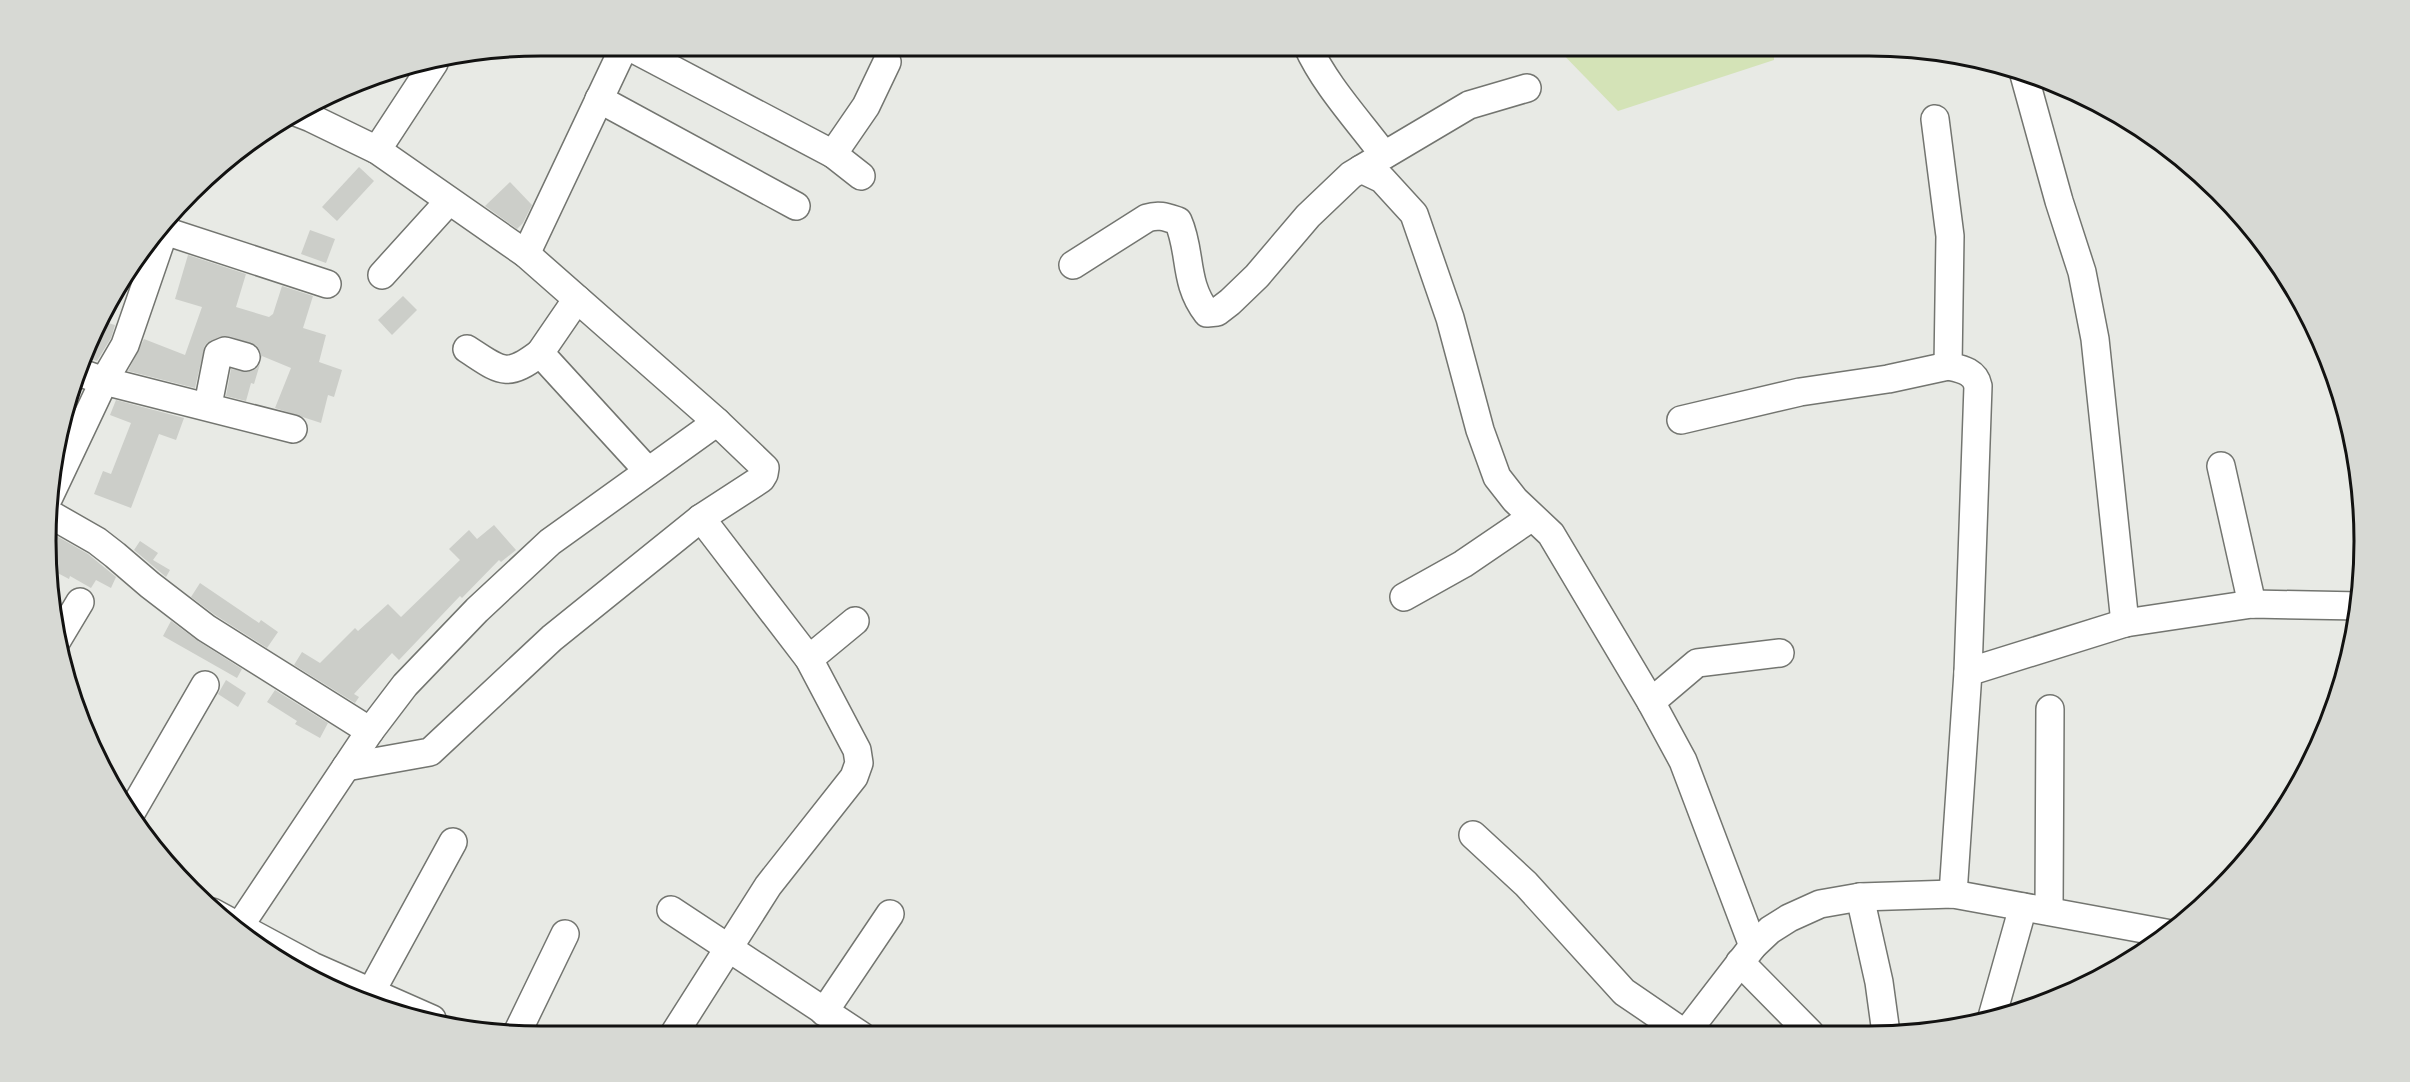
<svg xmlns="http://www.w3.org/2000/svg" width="2410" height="1082" viewBox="0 0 2410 1082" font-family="Georgia,serif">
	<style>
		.green { fill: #d4e3b7 }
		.building { fill: #cccec9 }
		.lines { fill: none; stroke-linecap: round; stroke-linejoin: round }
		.minor-casing { stroke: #737570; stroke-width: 30 }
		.minor { stroke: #fff; stroke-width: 27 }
		.rim { fill: none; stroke: #121211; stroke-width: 3 }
	</style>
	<rect width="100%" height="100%" fill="#e8eae5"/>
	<polygon class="green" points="1554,45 1774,45 1774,60 1618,111"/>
	<g class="building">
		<polygon points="359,167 374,181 337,221 322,207"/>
		<polygon points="510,182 532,205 523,223 517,229 485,206"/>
		<polygon points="310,230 335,239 326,263 301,254"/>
		<polygon points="188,255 246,274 236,307 269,317 273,314 282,286 313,296 303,328 326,335 319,362 342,370 334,397 328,395 321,423 275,408 291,368 262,356 261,359 261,353 257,346 229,336 219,337 205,345 195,388 128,371 144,339 185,355 202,307 175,299"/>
		<polygon points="403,296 417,310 392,335 378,320"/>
		<polygon points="101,321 115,325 111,338 97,361 87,358"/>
		<polygon points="260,364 254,384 251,383 246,401 226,396 231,369 249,372 256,369"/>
		<polygon points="116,400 184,418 176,440 159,434 131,508 94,494 103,471 111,474 131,423 110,415"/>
		<polygon points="494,525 516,550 501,562 499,560 462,598 460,596 399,660 392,653 354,694 359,697 355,703 294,665 302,652 320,663 355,628 358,631 388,604 401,617 460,560 449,549 469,530 477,539"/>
		<polygon points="46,530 88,554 116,577 111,588 96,580 91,588 70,576 69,579 48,568"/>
		<polygon points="140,541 158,553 153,560 170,570 166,577 134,550"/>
		<polygon points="200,583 259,623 261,620 278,632 267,648 215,615 191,597"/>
		<polygon points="171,621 198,641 242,669 237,678 163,636"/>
		<polygon points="226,680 246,693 238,707 218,694"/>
		<polygon points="275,690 328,723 320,738 295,724 297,721 267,702"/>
	</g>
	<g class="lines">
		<defs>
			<g id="minor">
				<path d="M1307,45c18,40 51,75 77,110"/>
				<polyline points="2023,71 2059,201 2082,272 2095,339 2125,623"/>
				<polyline points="599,99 796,206"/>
				<polyline points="293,111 311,118 377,150 526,254 717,422 765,468 764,474 761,479 701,518 552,638 430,752 346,767"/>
				<path d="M1935,119l15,117 -2,130c13,3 27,5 30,20l-10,286"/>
				<polyline points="377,150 434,63"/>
				<polyline points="833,154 861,176"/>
				<polyline points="1361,169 1469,105 1527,88"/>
				<polyline points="165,231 327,284"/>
				<polyline points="526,254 624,47 628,46 833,154 866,106 887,62"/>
				<path d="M1073,265l74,-47c12,-4 19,-1 31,3 14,31 5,61 29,92l10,-1 13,-10 27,-26 51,-60 43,-41 10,-6 21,10 32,35 36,104 30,112 17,47 18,23 36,34 100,168 46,-39 83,-10"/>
				<polyline points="382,275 449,201"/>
				<polyline points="577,299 540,353 648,471"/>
				<path d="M467,349c34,22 39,30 73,4"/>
				<polyline points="81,373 104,381 125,345 166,226"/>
				<polyline points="208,405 218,354 225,351 246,357"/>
				<polyline points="1681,420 1800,392 1888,379 1948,366"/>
				<polyline points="2221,466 2252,604"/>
				<polyline points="49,497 104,381 293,429"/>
				<polyline points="48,513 97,541 115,555 150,585 206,628 370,731"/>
				<polyline points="1404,597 1463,564 1532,517"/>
				<polyline points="56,642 80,602"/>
				<polyline points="809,659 855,621"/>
				<polyline points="1651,702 1683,761 1753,946"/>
				<polyline points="131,813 205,685"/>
				<polyline points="1473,835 1526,884 1624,992 1684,1033"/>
				<polyline points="1953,894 1968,672 2125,623 2252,604 2361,606"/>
				<polyline points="1860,897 1879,982 1886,1033"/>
				<polyline points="671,910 862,1036"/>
				<polyline points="2049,911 2050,709"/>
				<polyline points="212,912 312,966 432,1019"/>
				<polyline points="237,930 370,731 405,685 477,610 550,542 717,422"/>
				<polyline points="1740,962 1810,1033"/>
				<polyline points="365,1003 453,842"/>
				<polyline points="824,1012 890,914"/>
				<polyline points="1992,1017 2023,907"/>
				<polyline points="517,1033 565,934"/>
				<polyline points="1686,1033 1753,946 1770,930 1789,918 1820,904 1860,897 1953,894 2171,934"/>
				<polyline points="672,1037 768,886 854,777 859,763 857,750 809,659 701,518"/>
			</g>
		</defs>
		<use href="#minor" class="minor-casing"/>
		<use href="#minor" class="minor"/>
	</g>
	<path d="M0 0H2410V1082H0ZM541 56H1869A485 485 0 0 1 2354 541V541A485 485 0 0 1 1869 1026H541A485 485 0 0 1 56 541V541A485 485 0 0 1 541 56Z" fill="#d7d9d4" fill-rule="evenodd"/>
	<path class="rim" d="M541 56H1869A485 485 0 0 1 2354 541V541A485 485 0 0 1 1869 1026H541A485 485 0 0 1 56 541V541A485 485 0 0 1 541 56Z"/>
</svg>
